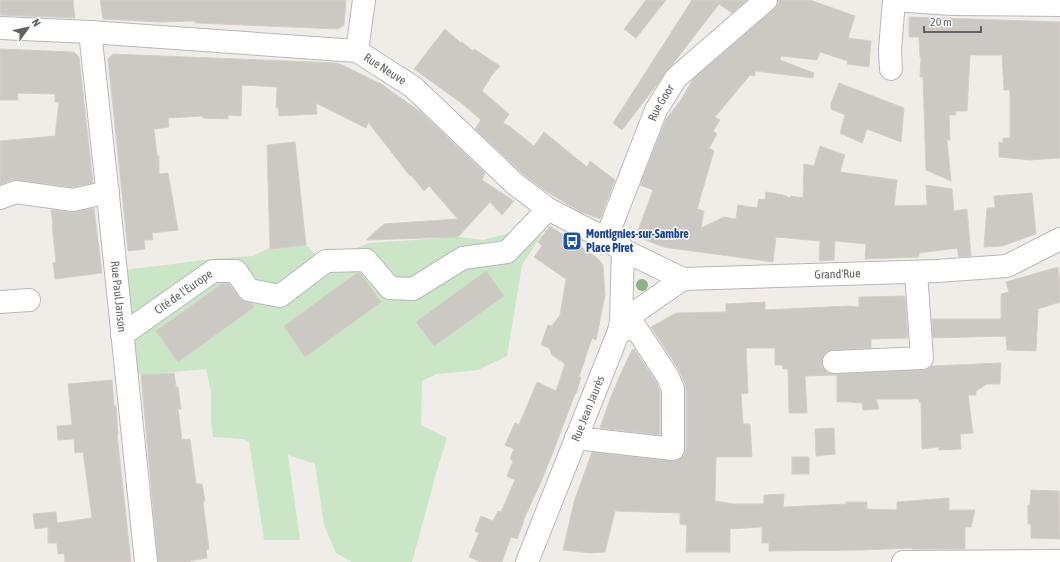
<svg xmlns="http://www.w3.org/2000/svg" width="1060" height="562" viewBox="0 0 1060 562" font-family="'Asap Condensed',sans-serif">
	<style>
		.green { fill: #cae6c6 }
		.building { fill: #ccc8c4; stroke: #d5cfc6 }
		.lines { fill: none; stroke-linecap: round; stroke-linejoin: round }
		.minor-casing { stroke: #b5b8bb; stroke-width: 24 }
		.minor { stroke: #fff; stroke-width: 22 }
		.tree { fill: #8fb289 }
		.labels { text-anchor: middle; stroke-width: 3; stroke-linejoin: round; paint-order: stroke }
		.street-label { font-size: 12px; fill: #5f6367; stroke: #fff }
		.transit-label { font-size: 12px; font-weight: bold; fill: #164399; stroke: #fff; text-anchor: start }
	</style>
	<rect width="100%" height="100%" fill="#f0ede8"/>
	<path class="green" d="M528,220h23l-29,45 -15,91 -29,14 -41,4 -15,7 -1,44 26,13 -10,32 -25,92h-60l-16,-9 -12,-28 -9,-61 -27,-9 12,85h-36l-15,-98 -6,-3 -30,-2 -2,-15v-30l-5,-23 -65,6 -6,-3 -10,-102 87,-11 41,-3 20,-10 33,-1 11,11c19,-2 34,-5 52,-13l90,-6 24,3 23,-6z"/>
	<g class="building">
		<polygon points="0,0 73,0 75,18 0,15"/>
		<polygon points="100,0 346,0 344,25 338,29 195,23 195,21 159,22 103,19"/>
		<polygon points="646,0 666,0 636,38 624,29"/>
		<polygon points="692,0 747,0 732,13 719,4 672,65 666,71 659,82 622,130 613,123"/>
		<polygon points="778,0 810,0 855,16 848,38 871,41 869,67 847,64 848,61 820,52 817,60 781,56 780,60 814,73 813,78 755,71 755,76 750,75 715,117 720,120 713,131 717,134 709,148 714,151 697,209 704,211 701,228 724,217 736,219 738,205 757,208 759,199 765,200 766,192 783,195 790,198 791,196 803,198 804,164 814,166 820,146 845,155 840,172 897,180 894,206 927,205 926,185 952,189 954,211 967,209 971,256 959,257 957,248 919,253 919,257 865,259 866,244 835,241 834,260 819,261 820,241 776,237 773,262 663,247 636,236 653,190 640,185 666,119 681,100 693,79 774,9 778,4"/>
		<polygon points="909,17 1060,22 1060,158 1029,160 999,157 999,142 1003,143 1003,138 1010,138 1010,90 1004,90 1002,55 970,55 967,111 955,111 956,115 949,115 950,140 947,140 951,181 926,170 923,77 920,77 921,57 920,57 919,37 909,37"/>
		<polygon points="445,29 461,43 462,42 473,51 474,49 500,66 492,75 482,91 509,114 503,123 509,126 534,146 544,132 587,167 590,161 615,180 600,219 579,211 564,202 541,188 523,174 475,129 481,120 460,102 414,69"/>
		<polygon points="0,49 74,52 79,57 93,183 72,187 17,180 12,180 0,185 0,141 55,136 59,102 55,102 55,94 18,93 18,100 0,100"/>
		<polygon points="113,54 338,63 381,84 422,113 485,173 482,180 514,201 502,215 490,202 458,237 366,240 384,224 458,219 429,186 424,191 411,175 410,176 368,122 366,128 316,103 317,114 279,116 278,107 276,108 277,87 242,85 241,116 228,115 228,119 203,118 203,116 168,118 169,127 154,129 157,156 159,156 159,174 168,173 178,230 152,233 153,240 144,240 145,249 128,251 108,59"/>
		<polygon points="839,83 904,108 901,142 867,129 862,143 840,133 845,115 831,109 831,103"/>
		<polygon points="295,142 306,245 270,249 267,145"/>
		<polygon points="1032,193 1036,234 1002,246 984,247 987,208 995,208 994,196"/>
		<polygon points="94,208 102,273 55,279 53,263 56,262 52,225 53,225 51,210 72,212"/>
		<polygon points="550,226 596,257 599,260 603,265 605,295 596,340 592,338 579,377 581,377 576,394 575,394 553,452 541,482 523,521 524,521 517,539 511,537 502,562 481,562 469,557 479,533 475,531 481,516 493,521 498,511 501,512 515,480 507,476 513,461 510,459 514,449 505,445 515,423 519,425 537,382 556,391 565,364 552,355 549,348 541,345 548,325 552,326 560,315 566,279 534,257 542,246 538,242"/>
		<polygon points="1058,267 1060,285 1060,302 1038,309 1036,351 1007,350 1006,336 933,338 932,319 1001,319 1001,294 1009,292 1006,282"/>
		<polygon points="486,271 504,296 434,346 416,322"/>
		<polygon points="357,273 360,273 381,302 305,357 284,326"/>
		<polygon points="222,284 229,284 239,297 246,302 251,303 254,307 178,362 156,331"/>
		<polygon points="905,296 908,338 871,339 871,348 833,350 828,351 823,357 822,363 823,368 828,373 835,374 923,370 928,369 931,366 1001,363 1000,384 987,384 976,391 976,395 968,395 973,433 960,434 961,449 939,450 939,447 922,449 921,402 919,402 919,399 876,399 879,409 863,410 862,403 849,402 837,402 837,375 805,376 807,413 789,413 788,369 783,369 782,365 775,365 775,348 746,348 748,393 741,394 743,424 750,424 752,457 716,457 715,501 733,504 764,504 764,495 784,494 783,507 846,504 846,502 867,502 867,509 897,510 897,502 949,498 949,510 975,510 971,527 965,527 965,549 912,549 912,548 863,550 769,551 769,543 762,543 762,527 730,529 730,552 686,552 687,525 680,524 680,513 615,511 605,552 590,553 563,550 574,502 592,452 672,461 679,460 684,455 686,449 686,389 685,384 679,370 651,327 676,313 726,312 726,304 765,302 765,310 848,306 859,307 859,297"/>
		<polygon points="634,349 657,383 660,392 660,435 600,428 610,399 621,373 632,350"/>
		<polygon points="174,373 176,387 178,387 181,409 178,409 182,440 190,439 196,484 202,484 205,501 203,502 209,549 206,550 207,558 190,561 190,562 158,562 141,375"/>
		<polygon points="112,380 114,406 116,406 118,434 117,434 131,562 65,562 64,553 58,554 57,543 48,543 48,527 35,529 33,514 56,512 57,523 92,518 83,452 75,453 74,439 58,440 57,426 72,425 68,384"/>
		<polygon points="834,428 835,454 816,456 815,429"/>
		<rect x="792" y="457" width="17" height="17"/>
		<polygon points="1031,490 1059,491 1060,539 1031,538 1031,524 1028,524 1028,505 1030,505"/>
	</g>
	<g class="lines">
		<defs>
			<g id="minor">
				<polyline points="894,0 952,4 1060,5"/>
				<path id="s1" d="M0,28l90,4 267,19 56,36 102,97 33,25 58,30 13,9 64,31"/>
				<path id="s2" d="M90,32l21,192 35,338"/>
				<polyline points="357,51 364,0"/>
				<polyline points="891,69 890,50 894,0"/>
				<polyline points="0,198 16,192 73,200 108,192"/>
				<path id="s3" d="M606,239l50,-129 20,-32 24,-21 66,-57"/>
				<polyline points="0,302 29,300"/>
				<path id="s4" d="M621,322l62,-43 254,-8 70,-5 53,-27"/>
				<path id="s5" d="M122,335l91,-64h23l13,19 31,6 46,-35 40,-1 24,28 23,1 50,-31 44,-6 41,-43"/>
				<polyline points="834,362 922,358 916,272"/>
				<polyline points="576,438 673,449 673,389 668,377 636,328 619,331"/>
				<path id="s6" d="M527,562l92,-231 2,-9 2,-73"/>
				<polyline points="903,562 1060,561"/>
			</g>
		</defs>
		<use href="#minor" class="minor-casing"/>
		<use href="#minor" class="minor"/>
	</g>
	<circle class="tree" cx="642" cy="285" r="6"/>
	<defs>
		<symbol id="bus-square" viewBox="-11 -11 22 22"><rect x="-9" y="-9" width="18" height="18" rx="4" fill="#1a4fb4" stroke="#fff"/><path d="M-5-6H5V4H4V6H2V4H-2V6H-4V4H-5ZM-3.5-4V0h7V-4ZM-3.5 1.2v1.5H-2V1.2ZM2 1.2v1.5H3.5V1.2Z" fill="#fff"/></symbol>
	</defs>
	<g fill-rule="evenodd">
		<use href="#bus-square" x="561" y="230" width="22" height="22"/>
	</g>
	<g class="labels">
		<g class="street-label">
			<text dy="4" stroke="none"><textPath href="#s1" startOffset="391">Rue Neuve</textPath></text>
			<text dy="4" stroke="none"><textPath href="#s3" startOffset="147">Rue Goor</textPath></text>
			<text dy="4" stroke="none"><textPath href="#s4" startOffset="230">Grand'Rue</textPath></text>
			<text dy="4" stroke="none"><textPath href="#s5" startOffset="75">Cité de l'Europe</textPath></text>
			<text dy="4" stroke="none"><textPath href="#s2" startOffset="266">Rue Paul Janson</textPath></text>
			<text dy="4" stroke="none"><textPath href="#s6" startOffset="165">Rue Jean Jaurès</textPath></text>
		</g>
		<g class="transit-label">
			<text x="586" y="238">Montignies-sur-Sambre<tspan x="586" dy="14">Place Piret</tspan></text>
		</g>
	</g>
	<g transform="translate(28 28) rotate(57)" stroke="#ffffff" stroke-width="3" paint-order="stroke">
	<path d="M0-3L7 15L0 10L-7 15Z" fill="#5f6367"/>
	<text y="-6" font-size="11" font-weight="bold" text-anchor="middle" fill="#5f6367">N</text>
	</g>
	<path d="M924 26v6h57v-6" fill="none" stroke="#5f6367" stroke-width="2"/>
	<text x="930" y="26" font-size="12" fill="#5f6367" stroke="#ffffff" stroke-width="3" paint-order="stroke">20 m</text>
</svg>
